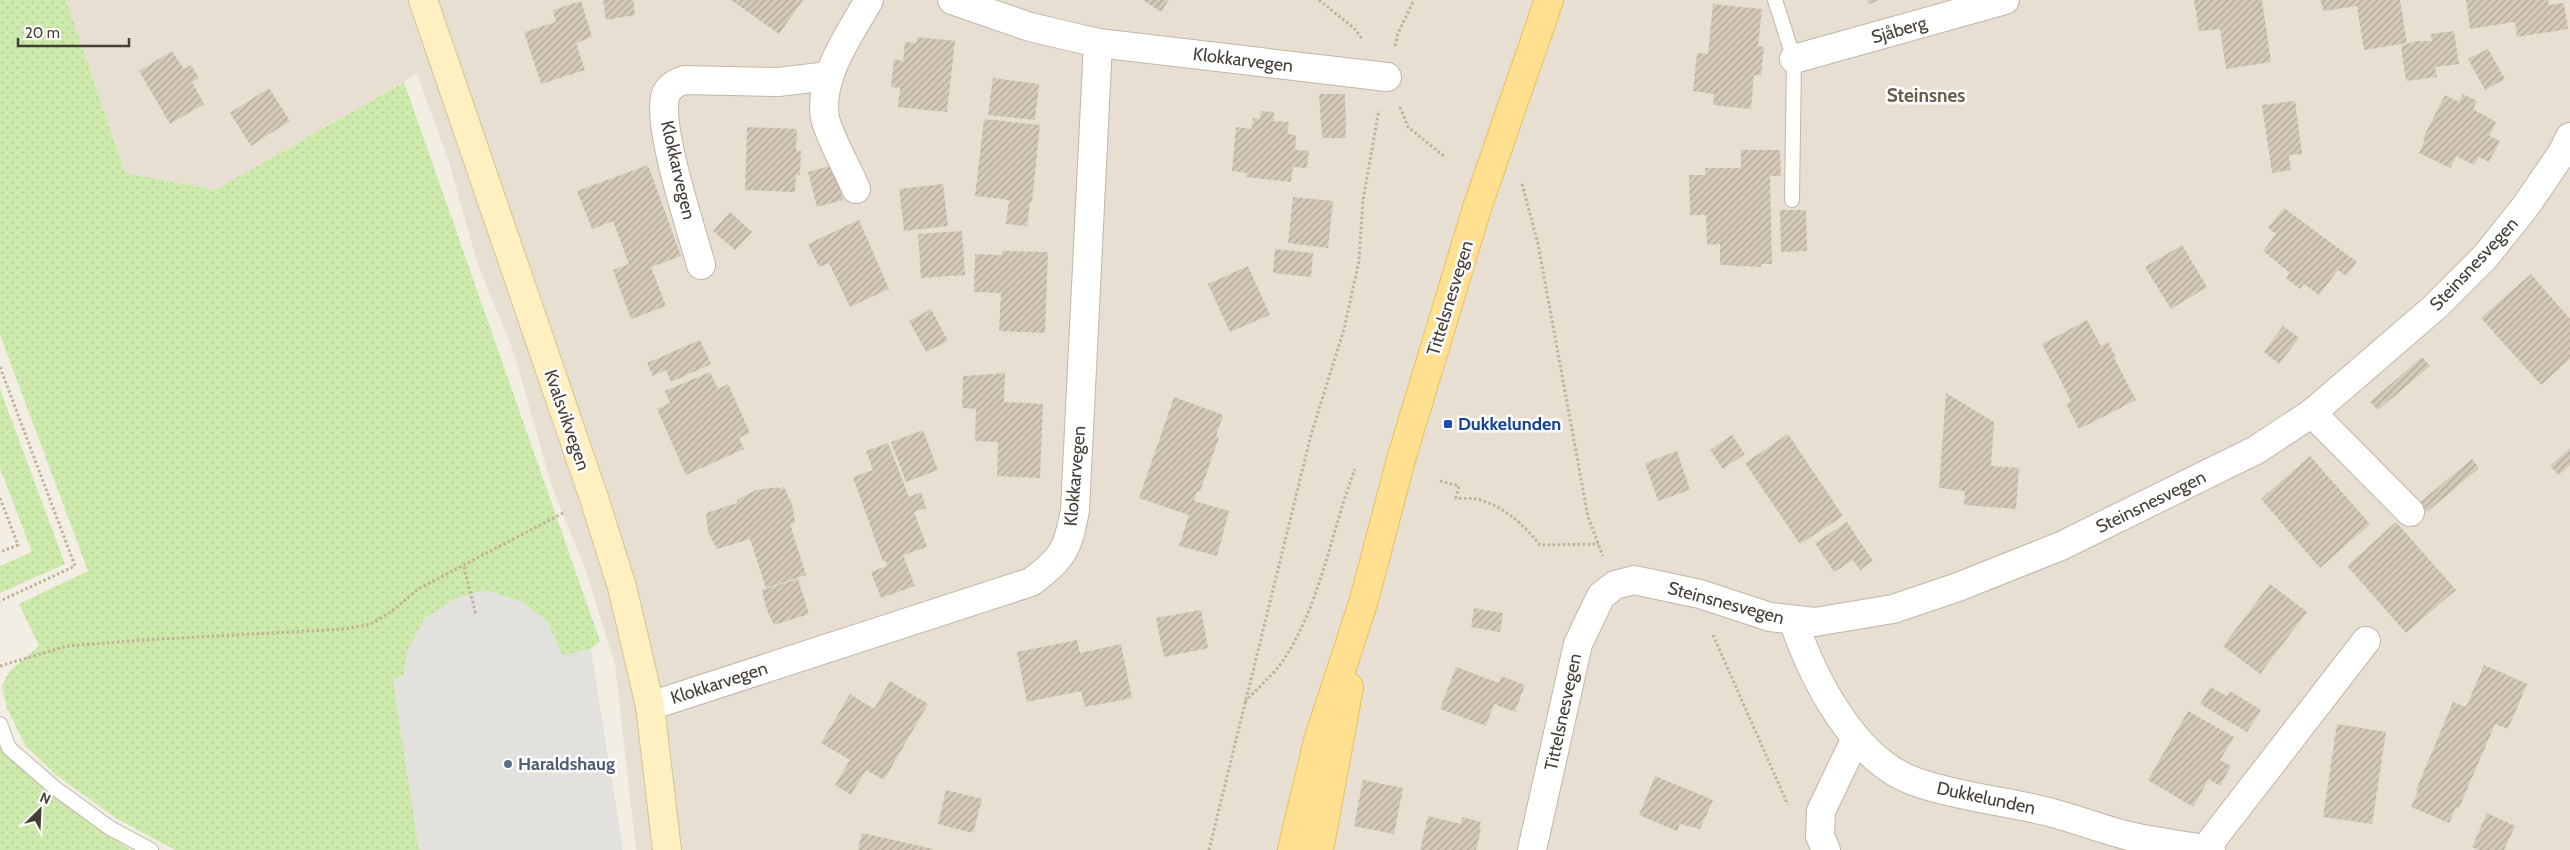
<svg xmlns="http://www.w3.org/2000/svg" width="2570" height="850" viewBox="0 0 2570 850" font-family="Cabin,sans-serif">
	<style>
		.residential { fill: #e7e0d2 }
		.grass { fill: url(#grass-dots) }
		.parking { fill: #e3e1dd }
		.building { fill: url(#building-hatch) }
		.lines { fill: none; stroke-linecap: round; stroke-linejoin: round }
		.service-casing { stroke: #bfb6a6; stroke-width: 16 }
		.minor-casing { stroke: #bfb6a6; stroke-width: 30 }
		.secondary-casing { stroke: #d5c391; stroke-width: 30 }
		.primary-casing { stroke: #e8be5d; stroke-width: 30 }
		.path { stroke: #c1b297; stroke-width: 3; stroke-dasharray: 2.5 2.5; stroke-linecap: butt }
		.service { stroke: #fff; stroke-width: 14 }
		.minor { stroke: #fff; stroke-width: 28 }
		.secondary { stroke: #fff0c2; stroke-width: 28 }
		.primary { stroke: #ffe091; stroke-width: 28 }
		.transit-dot { fill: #1a4fb4; stroke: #fff; stroke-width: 2 }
		.service-dot { fill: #5c6f8a; stroke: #fff; stroke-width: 2 }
		.labels { text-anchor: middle; stroke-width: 5; stroke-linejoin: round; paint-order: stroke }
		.street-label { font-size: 18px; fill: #453e34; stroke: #fff }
		.transit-label { font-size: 18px; font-weight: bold; fill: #164399; stroke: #fff; text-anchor: start }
		.service-label { font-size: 18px; font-weight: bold; fill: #4e5e75; stroke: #fff; text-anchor: start }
		.neighbourhood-label { font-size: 19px; font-weight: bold; fill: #685c4a; stroke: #fff }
	</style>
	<defs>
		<pattern id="grass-dots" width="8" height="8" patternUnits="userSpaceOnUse" patternTransform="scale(1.25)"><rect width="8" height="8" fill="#cde9ab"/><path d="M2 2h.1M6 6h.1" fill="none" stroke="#b1c994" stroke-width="1.8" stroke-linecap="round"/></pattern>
		<pattern id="building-hatch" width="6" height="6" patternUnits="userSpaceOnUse" patternTransform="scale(1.25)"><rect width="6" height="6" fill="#d5cab9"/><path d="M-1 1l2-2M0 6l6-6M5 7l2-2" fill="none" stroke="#afa597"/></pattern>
	</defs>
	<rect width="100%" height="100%" fill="#f3eee4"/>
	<polygon class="residential" points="66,0 2570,0 2570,850 636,850 615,665 586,571 552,487 514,353 477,262 449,162 417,74 215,190 125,173"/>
	<g class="grass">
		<polygon points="0,0 66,0 125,173 215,190 404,82 600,641 591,649 563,656 547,622 521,601 409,647 403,676 393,679 419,850 175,850 116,818 56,775 25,745 7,708 2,686 9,672 39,646 19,604 88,571 0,335"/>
		<polygon points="0,389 65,564 0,593 0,566 32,552 0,468"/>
		<polygon points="0,737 15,764 130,850 0,850"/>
	</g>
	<polygon class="parking" points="485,590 521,601 547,622 563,656 591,649 623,850 419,850 393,679 403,676 409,647 425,618 456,598"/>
	<g class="building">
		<polygon points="603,0 633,0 635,15 606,20"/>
		<polygon points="731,0 803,0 779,34"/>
		<polygon points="1143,0 1169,0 1161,12"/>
		<polygon points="1868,0 1880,0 1869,4"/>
		<polygon points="2194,0 2262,0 2271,62 2226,69 2220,29 2199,31"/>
		<polygon points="2320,0 2400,0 2407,43 2364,50 2357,6 2324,11"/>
		<polygon points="2466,0 2548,0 2549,5 2564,3 2568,29 2517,37 2515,22 2470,29"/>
		<polygon points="581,1 592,37 576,43 585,70 541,84 524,32 556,22 553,10"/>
		<polygon points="1713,4 1762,9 1758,46 1764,47 1761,76 1754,75 1751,109 1713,105 1714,94 1693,91 1697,53 1708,54"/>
		<polygon points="2454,31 2459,64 2435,67 2437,77 2406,81 2401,46 2416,41 2432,41 2431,34"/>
		<polygon points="917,37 955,41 947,112 898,107 900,88 891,87 894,59 903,61 905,42 917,43"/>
		<polygon points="2488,49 2505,79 2485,90 2468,59"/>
		<polygon points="172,51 184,69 191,65 199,78 192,82 204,104 170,124 139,71"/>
		<polygon points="993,78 1039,84 1035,120 988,115"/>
		<polygon points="269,88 290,121 251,146 230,113"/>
		<polygon points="1319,94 1345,94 1346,138 1322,138"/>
		<polygon points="2463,94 2477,101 2473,109 2496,122 2489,136 2500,141 2489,162 2479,157 2474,165 2456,156 2450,168 2419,153 2425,140 2423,138 2445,95 2459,102"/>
		<polygon points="2295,101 2302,154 2289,155 2291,170 2272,173 2262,105"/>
		<polygon points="1261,111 1274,112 1273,121 1289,122 1287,134 1296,135 1295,150 1309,151 1307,168 1293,167 1291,182 1246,177 1247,173 1232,171 1236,127 1252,129 1253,118 1260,119"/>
		<polygon points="984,119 1040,125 1032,202 1030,202 1027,226 1006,224 1009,200 975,196"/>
		<polygon points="747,127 797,129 796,151 801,151 800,175 796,175 795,192 745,190"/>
		<polygon points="1741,150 1780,150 1781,176 1770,176 1772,264 1761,264 1761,267 1720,265 1720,244 1707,245 1706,215 1690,215 1689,175 1705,175 1705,168 1741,168"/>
		<polygon points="648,165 681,256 651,267 666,306 631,319 613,270 629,264 613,221 592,229 577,191"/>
		<polygon points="834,165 843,200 817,207 808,172"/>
		<polygon points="943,184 948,226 904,231 899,189"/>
		<polygon points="1293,197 1333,201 1328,248 1288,243"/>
		<polygon points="2284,208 2357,262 2346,276 2338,270 2319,295 2304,284 2300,289 2286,278 2290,273 2263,251 2276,234 2268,228"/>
		<polygon points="1780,210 1806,210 1807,251 1781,252"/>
		<polygon points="730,212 752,232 735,250 713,231"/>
		<polygon points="859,220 889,289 850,307 829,263 819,267 808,244"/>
		<polygon points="962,231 965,275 921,278 918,234"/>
		<polygon points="2182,245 2207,287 2171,309 2145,267"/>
		<polygon points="1275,249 1313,253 1311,277 1273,273"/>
		<polygon points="1002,251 1048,252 1045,333 999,331 1001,293 974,292 975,254 1002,255"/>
		<polygon points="1248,266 1270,315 1230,332 1208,284"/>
		<polygon points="2531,274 2570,319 2570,359 2541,385 2481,318"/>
		<polygon points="931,309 948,341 926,352 909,321"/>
		<polygon points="2087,320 2101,346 2108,342 2116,357 2114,358 2136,400 2079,429 2066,404 2071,401 2042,344"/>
		<polygon points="2283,326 2299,338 2279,364 2264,352"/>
		<polygon points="700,340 711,364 671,382 666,370 653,376 647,363"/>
		<polygon points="2422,357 2430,366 2378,410 2370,402"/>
		<polygon points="710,372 718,389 728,384 750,433 739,438 744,449 686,475 657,409 670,403 665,391"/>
		<polygon points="1005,373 1004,402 1043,404 1040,478 997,476 998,442 975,441 976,409 962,408 963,376"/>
		<polygon points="1946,393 1994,422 1991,466 2019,468 2016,509 1964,505 1965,491 1939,488"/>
		<polygon points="1174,397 1223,415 1216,436 1219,437 1200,492 1197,491 1194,501 1229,511 1217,556 1179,546 1189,515 1139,498"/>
		<polygon points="923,430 938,470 906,482 891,442"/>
		<polygon points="1788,434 1843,516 1800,544 1745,463"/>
		<polygon points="1732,435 1745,454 1723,469 1710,450"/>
		<polygon points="888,443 909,497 921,492 926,508 914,512 927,547 903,555 915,586 881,598 871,572 887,566 886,561 883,562 853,477 873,470 866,451"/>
		<polygon points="2570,448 2570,465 2559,475 2550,466"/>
		<polygon points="1677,451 1690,490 1658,501 1645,463"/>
		<polygon points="2310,456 2370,524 2320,568 2261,499"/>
		<polygon points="2472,459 2479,468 2427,512 2419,503"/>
		<polygon points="778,487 779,489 784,487 792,504 795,523 790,524 806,575 766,588 750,539 717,549 708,532 706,513 737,503 737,500 756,490"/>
		<polygon points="1847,522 1873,561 1860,570 1853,560 1834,572 1815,543"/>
		<polygon points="2396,522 2456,590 2406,633 2347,566"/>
		<polygon points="798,579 809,614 774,625 766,608 762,590"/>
		<polygon points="2270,584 2307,612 2260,674 2223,646"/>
		<polygon points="1474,608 1503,613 1500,632 1471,627"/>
		<polygon points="1201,610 1208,648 1164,657 1156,618"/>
		<polygon points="1077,640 1080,653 1121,644 1132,698 1085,707 1081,691 1027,702 1017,652"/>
		<polygon points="2484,665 2527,684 2508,729 2495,724 2459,808 2456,807 2449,823 2411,807 2418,791 2416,790 2453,702 2466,707"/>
		<polygon points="1456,667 1499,683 1501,676 1525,685 1515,712 1494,704 1486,726 1440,709"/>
		<polygon points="890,681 928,704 884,780 866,770 851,795 835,785 850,760 821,743 850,694 874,709"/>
		<polygon points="2210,687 2227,696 2230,691 2261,710 2247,732 2200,704"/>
		<polygon points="2188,711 2234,737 2220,760 2231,766 2220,786 2209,779 2193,807 2148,780"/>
		<polygon points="2337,724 2386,732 2372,824 2323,817"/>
		<polygon points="1655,776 1713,800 1700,829 1680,824 1677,831 1639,815"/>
		<polygon points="1363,780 1403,788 1394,834 1354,826"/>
		<polygon points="946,790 982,799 973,833 938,824"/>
		<polygon points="2487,813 2515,826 2504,850 2478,850 2472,847"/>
		<polygon points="1428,816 1461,824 1462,817 1481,822 1479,829 1481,830 1476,850 1420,850"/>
		<polygon points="862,833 933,849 933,850 858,850"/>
	</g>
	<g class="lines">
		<defs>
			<g id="service">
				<polyline points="1775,0 1794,59 1792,200"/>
				<polyline points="0,724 9,748 55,788 110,828 151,850"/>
			</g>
			<g id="minor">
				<polyline points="952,0 1030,27 1098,43 1387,77"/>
				<polyline points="1794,59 2005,0"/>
				<path d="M856,189c-7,-17 -28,-55 -31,-71 -7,-41 25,-84 44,-118"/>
				<path d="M701,265c-10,-37 -43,-134 -36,-168 2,-10 11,-14 19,-17l94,2 51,-6"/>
				<polyline points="2312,413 2410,512"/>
				<path d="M1793,620c20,59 62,143 126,163 41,14 85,18 126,28 28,7 56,18 84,25 27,6 55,10 82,14"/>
				<path d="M650,706l381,-124c33,-24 37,-34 44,-72l23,-467"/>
				<polyline points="2205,849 2366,641"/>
				<polyline points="1532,850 1578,644 1601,596 1615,585 1634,580 1700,594 1770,617 1815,622 1893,609 1958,587 2061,546 2256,450 2312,413 2435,307 2485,257 2525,207 2562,153 2570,137"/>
				<polyline points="1826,850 1820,836 1821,811 1856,738"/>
			</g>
			<polyline id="secondary" points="423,0 594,498 622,587 650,706 667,850"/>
			<g id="primary">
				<polyline points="1292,850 1318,741 1364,600 1402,456 1478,205 1549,0"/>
				<polyline points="1319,850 1349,687"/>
			</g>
		</defs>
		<use href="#service" class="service-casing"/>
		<use href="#minor" class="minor-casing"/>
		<use href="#secondary" class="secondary-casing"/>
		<use href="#primary" class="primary-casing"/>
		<g class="path">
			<polyline points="1319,0 1354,28 1363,40"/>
			<polyline points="1395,46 1398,33 1414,0"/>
			<polyline points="1400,107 1408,127 1445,157"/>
			<polyline points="1522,184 1538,244 1588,517 1603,556"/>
			<polyline points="0,367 75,566 0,601"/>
			<path d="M1440,481l19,5 -3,12c7,1 14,0 20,1 27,6 48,26 64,46l59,-1"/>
			<polyline points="0,498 18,545 0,552"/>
			<polyline points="464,567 476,615"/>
			<polyline points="1713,635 1788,805"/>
			<polyline points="0,666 67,646 143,640 345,629 371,624 392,611 418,589 565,512"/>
			<path d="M1245,702c13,-15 31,-29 41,-46 36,-57 45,-125 69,-187"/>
			<polyline points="1209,850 1311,435 1344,329 1359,261 1363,200 1379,110"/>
		</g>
		<use href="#service" class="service"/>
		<use href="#minor" class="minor"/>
		<use href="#secondary" class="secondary"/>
		<use href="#primary" class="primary"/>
	</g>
	<rect class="transit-dot" x="1443" y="419" width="10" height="10" rx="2.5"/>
	<circle class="service-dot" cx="508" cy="764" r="5"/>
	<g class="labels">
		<g class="street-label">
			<text transform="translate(1899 30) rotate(-16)" y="6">Sjåberg</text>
			<text transform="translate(1243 60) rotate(7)" y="6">Klokkarvegen</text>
			<text transform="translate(678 170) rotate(77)" y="6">Klokkarvegen</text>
			<text transform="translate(2474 264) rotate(-47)" y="6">Steinsnesvegen</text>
			<text transform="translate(1450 298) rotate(-73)" y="6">Tittelsnesvegen</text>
			<text transform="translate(567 420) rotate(71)" y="6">Kvalsvikvegen</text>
			<text transform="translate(1075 476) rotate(-85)" y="6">Klokkarvegen</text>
			<text transform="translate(2151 502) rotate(-26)" y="6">Steinsnesvegen</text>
			<text transform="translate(1726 603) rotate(15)" y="6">Steinsnesvegen</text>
			<text transform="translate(719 683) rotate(-18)" y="6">Klokkarvegen</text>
			<text transform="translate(1563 712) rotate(-78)" y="6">Tittelsnesvegen</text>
			<text transform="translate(1986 798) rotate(12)" y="6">Dukkelunden</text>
		</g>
		<g class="transit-label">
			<text x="1458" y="430">Dukkelunden</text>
		</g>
		<g class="service-label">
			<text x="518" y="770">Haraldshaug</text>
		</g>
		<g class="neighbourhood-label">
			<text x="1926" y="102">Steinsnes</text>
		</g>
	</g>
	<g transform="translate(40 810) rotate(24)" stroke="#ffffff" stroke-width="4" paint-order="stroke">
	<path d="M0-4L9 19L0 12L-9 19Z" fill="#453e34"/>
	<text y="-8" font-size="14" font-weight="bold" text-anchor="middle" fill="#453e34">N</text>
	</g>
	<path d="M18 38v8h111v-8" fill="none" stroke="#453e34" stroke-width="2.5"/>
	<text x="25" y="38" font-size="15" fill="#453e34" stroke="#ffffff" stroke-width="4" paint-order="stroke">20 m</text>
</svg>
